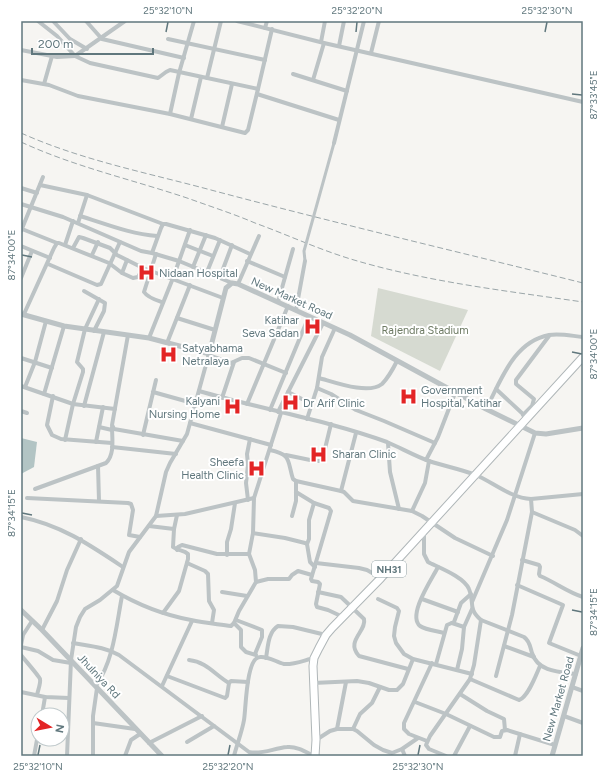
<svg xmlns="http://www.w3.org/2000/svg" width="604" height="777" viewBox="0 0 604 777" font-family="Figtree,sans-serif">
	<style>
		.green { fill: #d6dad1 }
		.water { fill: #b2c4c4 }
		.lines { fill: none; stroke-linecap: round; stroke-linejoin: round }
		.trunk-casing { stroke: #afb6b8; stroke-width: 9 }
		.minor { stroke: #bcc3c5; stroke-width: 4 }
		.tertiary { stroke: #bcc3c5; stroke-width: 5 }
		.trunk { stroke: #fff; stroke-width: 7 }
		.rail { stroke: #9ba6a9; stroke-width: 1; stroke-dasharray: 6 3; stroke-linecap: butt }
		.pedestrian-bridge { stroke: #bcc3c5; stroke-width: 3 }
		.ticks { fill: none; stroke: #60777d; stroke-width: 1.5 }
		.labels { text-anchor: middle; stroke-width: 4; stroke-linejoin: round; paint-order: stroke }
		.shield { fill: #fff; stroke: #90a0a4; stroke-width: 1 }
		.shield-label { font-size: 10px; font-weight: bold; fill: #60777d }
		.poi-label { font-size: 11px; fill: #60777d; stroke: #fff; text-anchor: start }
		.street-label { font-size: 11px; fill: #60777d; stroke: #fff }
		.park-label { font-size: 11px; fill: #6d7a63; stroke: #fff }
		.neatline { fill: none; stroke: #60777d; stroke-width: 1.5 }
		.ticks-label { font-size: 10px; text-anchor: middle; fill: #60777d }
	</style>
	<rect width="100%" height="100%" fill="#f6f5f2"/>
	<polygon class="green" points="378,288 468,310 440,371 371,336"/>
	<polygon class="water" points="21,438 37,442 34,467 21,474"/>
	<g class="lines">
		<defs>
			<polyline id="trunk" points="315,756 316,740 313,666 314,658 319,648 326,635 332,628 381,578 583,357"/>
		</defs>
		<use href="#trunk" class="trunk-casing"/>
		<g class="minor">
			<polyline points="53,21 70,39 87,49"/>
			<polyline points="86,21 102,39 184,58"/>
			<polyline points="237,21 324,43 583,102"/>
			<polyline points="265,28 267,21"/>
			<polyline points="168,39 265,60"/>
			<polyline points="321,42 325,21"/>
			<polyline points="339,46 344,21"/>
			<polyline points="21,50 57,57 75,56 125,21"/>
			<polyline points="371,53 379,21"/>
			<polyline points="293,74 347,91"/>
			<polyline points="207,78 221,21"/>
			<polyline points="21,80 49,85 78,96 170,114 245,133 248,130 249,126 258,89 170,70 166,72 158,78 90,63 75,56 57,36 38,21"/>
			<polyline points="313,80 324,43"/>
			<polyline points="44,84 52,56"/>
			<polyline points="258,89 272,29"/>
			<polyline points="257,94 339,120"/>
			<polyline points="170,114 179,73 194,21"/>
			<polyline points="191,119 201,77"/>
			<polyline points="222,127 232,84"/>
			<polyline points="334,143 364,21"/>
			<polyline points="40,185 87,195 163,224"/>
			<polyline points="21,188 37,193"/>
			<polyline points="21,204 63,217 141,251 152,253 179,261 232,283"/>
			<path d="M80,216c26,8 50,18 77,20"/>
			<polyline points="78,223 87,195"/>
			<polyline points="22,229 57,243"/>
			<polyline points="21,231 43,177"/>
			<polyline points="65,245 73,221"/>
			<polyline points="185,245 213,256"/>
			<polyline points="21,246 50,258"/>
			<polyline points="73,248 79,237 83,238 110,248 117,255 143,268"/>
			<polyline points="152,253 161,228 163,224 166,224 215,238 250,254"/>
			<path d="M156,254l-12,38c4,6 12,8 18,10"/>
			<polyline points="92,255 98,242"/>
			<polyline points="247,261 285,277"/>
			<polyline points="48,264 97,285 101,284 120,242"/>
			<polyline points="193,267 206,235"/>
			<polyline points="207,272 220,240"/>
			<polyline points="122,273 127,260"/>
			<polyline points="220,277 232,245"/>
			<polyline points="21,278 32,251"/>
			<polyline points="238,284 259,236"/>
			<polyline points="84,291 105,303 104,311 94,331"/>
			<polyline points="278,302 293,249"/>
			<polyline points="296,310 305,261"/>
			<polyline points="24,314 54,248 57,243 59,243 109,263 122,273 133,278 138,277 143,268 223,298"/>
			<polyline points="177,318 215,330"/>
			<polyline points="128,335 112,425 114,429 183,441"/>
			<polyline points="149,338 173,278 190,230"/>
			<polyline points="167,343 190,285"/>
			<polyline points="208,355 231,363 242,358 249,358 286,373"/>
			<polyline points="21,358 52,368"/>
			<path d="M319,378c15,4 49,17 63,6 6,-6 11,-15 15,-23"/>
			<polyline points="21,386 73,404 115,409"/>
			<polyline points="25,387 35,362 46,321"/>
			<polyline points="317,388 331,394 356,410 384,421 435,443"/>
			<polyline points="496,389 524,415"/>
			<path d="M199,391c62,18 127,29 188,51 14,6 28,14 42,19 15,5 31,8 47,14 18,8 35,23 55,24l52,-5"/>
			<polyline points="153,392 196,404"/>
			<polyline points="288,392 312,404"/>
			<polyline points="44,394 64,326"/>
			<polyline points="53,396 47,425 52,435 61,439 112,443"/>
			<polyline points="222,398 234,362"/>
			<polyline points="247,404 288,306"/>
			<polyline points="84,406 104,332"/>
			<path d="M486,409c15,-28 27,-67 63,-74 11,-2 23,1 34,2"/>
			<polyline points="270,410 309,316"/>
			<polyline points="21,411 27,413"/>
			<polyline points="278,412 323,323"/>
			<polyline points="523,415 532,406 534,399 516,384 516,380 549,336"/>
			<polyline points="307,419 317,388 322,357 335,328"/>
			<polyline points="190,423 271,445"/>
			<polyline points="99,427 112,430"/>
			<polyline points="143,435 156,380"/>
			<polyline points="65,440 73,404 83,372 83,369 77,362 78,358 85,329 99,299"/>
			<polyline points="96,442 103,407"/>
			<polyline points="388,443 390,472 399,509"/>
			<polyline points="112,447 176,454"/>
			<path d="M270,450c22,5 17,10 23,29l3,2 45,10 3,1 9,9 59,10 10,5 33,22 38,18"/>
			<polyline points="286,455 315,461 322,461 331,424"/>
			<polyline points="426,460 438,437 455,393"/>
			<polyline points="98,466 99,501"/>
			<path d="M35,489l71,-26c9,-8 6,-25 6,-36"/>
			<polyline points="341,491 356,433"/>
			<polyline points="296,492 314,503 329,508 331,511 311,579 312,581 318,582 320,584 316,604 317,607 328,610 343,617"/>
			<polyline points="27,498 128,503 131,504 133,510 129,535 140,537"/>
			<polyline points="248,500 246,483 248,465 247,454 250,439"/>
			<polyline points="412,511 425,483 429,461"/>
			<polyline points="532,512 575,530 583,536"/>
			<polyline points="156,516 185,514 254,498"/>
			<polyline points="292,516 296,501 296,481"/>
			<path d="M21,517c40,8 69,28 102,50"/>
			<polyline points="149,526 174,529"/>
			<path d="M424,531v23l4,8c12,6 36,15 41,27 6,13 -2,19 12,31l43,17c6,4 6,10 8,16 6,19 27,19 44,21"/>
			<polyline points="253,533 285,538 305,543 307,544 310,562 315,567"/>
			<polyline points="307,544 309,539 309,520 314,503"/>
			<polyline points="177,550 178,547 182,545 217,554 249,554"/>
			<polyline points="227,555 227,542 231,529 235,503"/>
			<path d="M522,560l17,5 1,2 -1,7 1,2c15,6 27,16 43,21"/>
			<polyline points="187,563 205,571 208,574 209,601 214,610 212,623"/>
			<polyline points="316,563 359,568 367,570 381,578"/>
			<path d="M438,567c-6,12 -31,48 -18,59 6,4 17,5 24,7"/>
			<polyline points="256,582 268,579 289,579 292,575 298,571 312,575"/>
			<polyline points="517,585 563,605 549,643 581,656"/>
			<path d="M113,590c25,15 51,25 78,30 13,3 27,4 40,6l3,-3 5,-12 17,-29 -1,-12 -6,-16 4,-21 1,-35 27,-85"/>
			<polyline points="222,592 247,596"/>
			<path d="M318,592l23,5 23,22c3,12 -19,22 -5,37l49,13"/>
			<polyline points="378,599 397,608 399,611 395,627 394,636 396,643 404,654 413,659 472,674"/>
			<polyline points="422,599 458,612"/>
			<polyline points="472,602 507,520 535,433"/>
			<path d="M163,613l16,-22 9,-32v-5c-4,-4 -10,-3 -15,-7l1,-18 3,-14"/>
			<polyline points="236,620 262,630 262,637 255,654"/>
			<polyline points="234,623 241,630 241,647 246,652 256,655"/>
			<polyline points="452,623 464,627"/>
			<polyline points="42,630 57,601 67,570 81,539"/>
			<path d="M73,643c16,3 32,4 46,12l130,97c13,3 25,-4 38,-5 10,-1 19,5 27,9"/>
			<polyline points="21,645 23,635 32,621"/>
			<polyline points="504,646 534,657"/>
			<polyline points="21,647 38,651 53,660 71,663"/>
			<path d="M21,655c3,4 18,21 19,24 1,4 -2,11 -3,16"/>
			<path d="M266,658c2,-11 2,-26 12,-32l15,1 33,8"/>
			<path d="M189,660c18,2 26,15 40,23"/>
			<polyline points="436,664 447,625 454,622 461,603 471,594"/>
			<polyline points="457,670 462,649 464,627 472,609"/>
			<polyline points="167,676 225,698 227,696 229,683 231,681 248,682"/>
			<polyline points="496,676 512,615 532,512 531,499"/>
			<path d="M470,679l49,21c9,-3 17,-25 21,-34"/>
			<polyline points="313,683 357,681 369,683 389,690 397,690 403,684 413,659"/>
			<path d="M96,686c18,-27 20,-59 26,-90"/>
			<polyline points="162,686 192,621"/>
			<polyline points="572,687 583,691"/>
			<polyline points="21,692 45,697 69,698"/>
			<polyline points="460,694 487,711 504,719 505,730"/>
			<polyline points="415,702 446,714 494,737 500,737 502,731 507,730 555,745"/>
			<polyline points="42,715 45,697"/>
			<polyline points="564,716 583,723"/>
			<polyline points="93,723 135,729"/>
			<polyline points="337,729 346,682"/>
			<polyline points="353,729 360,714 372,703 380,687"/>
			<polyline points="316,740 330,731 337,729 353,729 357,731 374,745 383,750 392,753 402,749 418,738"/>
			<polyline points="427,741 409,734 404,729 404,723 432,663"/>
			<polyline points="187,742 214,726"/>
			<polyline points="149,743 202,716"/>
			<polyline points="402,749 405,756"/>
			<polyline points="34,756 38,734"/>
			<polyline points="67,756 71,660 76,627 80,617 85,609 100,600 117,586 129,552 156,516 166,472 170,463 187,434 210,350"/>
			<polyline points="93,756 93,716 97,688"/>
			<polyline points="125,756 131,740 140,734"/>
			<path d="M234,756c3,-12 8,-24 10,-36 2,-11 2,-63 16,-63 8,-1 16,5 24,7 9,1 21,-4 30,-6"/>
			<polyline points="446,756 429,749 426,745 430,736 470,679 474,665 481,620"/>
			<polyline points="454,756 470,726"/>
			<polyline points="515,756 520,734"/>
		</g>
		<g class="tertiary">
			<polyline points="21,314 64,326 149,338 206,353 210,350 226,288 232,283 238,284 350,335 486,409 535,433 546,434 583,428"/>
			<polyline points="21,610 42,630 162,756"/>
			<polyline points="552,756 583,648"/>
		</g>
		<use href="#trunk" class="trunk"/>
		<g class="rail">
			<path d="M21,133c60,27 127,40 190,57 124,33 248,62 372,93"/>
			<path d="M21,142c54,25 113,38 169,57 22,8 44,15 65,24 33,12 65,27 99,37 74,22 153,31 229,42"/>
		</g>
		<polyline class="pedestrian-bridge" points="305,261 304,251 334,143"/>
	</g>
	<path class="ticks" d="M166,32l2,-10M356,32l1,-10M545,32l2,-10M572,94l10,1M22,255l10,2M572,352l10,2M22,513l10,2M572,610l10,2M38,755l2,-10M228,755l2,-10M418,755l2,-10"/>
	<defs>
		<symbol id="hospital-bare" viewBox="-9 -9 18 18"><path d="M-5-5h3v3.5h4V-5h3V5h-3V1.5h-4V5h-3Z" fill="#e32425" stroke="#fff" stroke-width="2.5" paint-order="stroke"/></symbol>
	</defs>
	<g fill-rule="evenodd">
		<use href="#hospital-bare" x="134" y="260" width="25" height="25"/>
		<use href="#hospital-bare" x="300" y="314" width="25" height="25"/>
		<use href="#hospital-bare" x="156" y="342" width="25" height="25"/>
		<use href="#hospital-bare" x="396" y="384" width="25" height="25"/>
		<use href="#hospital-bare" x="278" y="390" width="25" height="25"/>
		<use href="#hospital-bare" x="220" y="394" width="25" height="25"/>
		<use href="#hospital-bare" x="306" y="442" width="25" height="25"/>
		<use href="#hospital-bare" x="244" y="456" width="25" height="25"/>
	</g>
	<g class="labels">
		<rect class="shield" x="372" y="561" width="34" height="16" rx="3"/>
		<g class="shield-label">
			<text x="389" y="573">NH31</text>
		</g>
		<g class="poi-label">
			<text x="159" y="277">Nidaan Hospital</text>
			<text x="299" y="324" text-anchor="end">Katihar<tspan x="299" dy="13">Seva Sadan</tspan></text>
			<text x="182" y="352">Satyabhama<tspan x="182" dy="13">Netralaya</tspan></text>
			<text x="421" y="394">Government<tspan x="421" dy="13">Hospital, Katihar</tspan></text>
			<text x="220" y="405" text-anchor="end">Kalyani<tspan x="220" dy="13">Nursing Home</tspan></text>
			<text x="303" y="407">Dr Arif Clinic</text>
			<text x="332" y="458">Sharan Clinic</text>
			<text x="244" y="466" text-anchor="end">Sheefa<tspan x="244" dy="13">Health Clinic</tspan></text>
		</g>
		<g class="street-label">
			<text transform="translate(292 298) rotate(24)" y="4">New Market Road</text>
			<text transform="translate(99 676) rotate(47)" y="4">Jhulniya Rd</text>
			<text transform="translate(558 699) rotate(-74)" y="4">New Market Road</text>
		</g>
		<g class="park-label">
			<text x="425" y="334">Rajendra Stadium</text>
		</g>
	</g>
	<rect width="604" height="777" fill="none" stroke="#ffffff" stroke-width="44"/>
	<g transform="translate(50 727) rotate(100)"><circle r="19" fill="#ffffff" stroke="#bfc9cb"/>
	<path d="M0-3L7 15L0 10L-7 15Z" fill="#e32425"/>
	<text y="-6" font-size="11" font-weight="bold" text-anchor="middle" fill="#60777d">N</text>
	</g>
	<path d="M32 48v6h121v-6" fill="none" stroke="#60777d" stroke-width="2"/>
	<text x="38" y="48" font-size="12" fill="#60777d" stroke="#ffffff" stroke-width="3" paint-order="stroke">200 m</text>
	<rect x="22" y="22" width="560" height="733" class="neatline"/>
	<g class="ticks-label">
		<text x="168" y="14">25°32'10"N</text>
		<text x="357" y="14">25°32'20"N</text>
		<text x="547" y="14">25°32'30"N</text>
		<text transform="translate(593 95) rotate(-90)" y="4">87°33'45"E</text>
		<text transform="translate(11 255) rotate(-90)" y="4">87°34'00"E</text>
		<text transform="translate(593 354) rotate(-90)" y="4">87°34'00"E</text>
		<text transform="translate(11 513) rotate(-90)" y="4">87°34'15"E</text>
		<text transform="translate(593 612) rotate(-90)" y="4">87°34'15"E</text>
		<text x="38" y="770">25°32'10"N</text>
		<text x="228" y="770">25°32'20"N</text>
		<text x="418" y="770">25°32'30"N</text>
	</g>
</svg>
